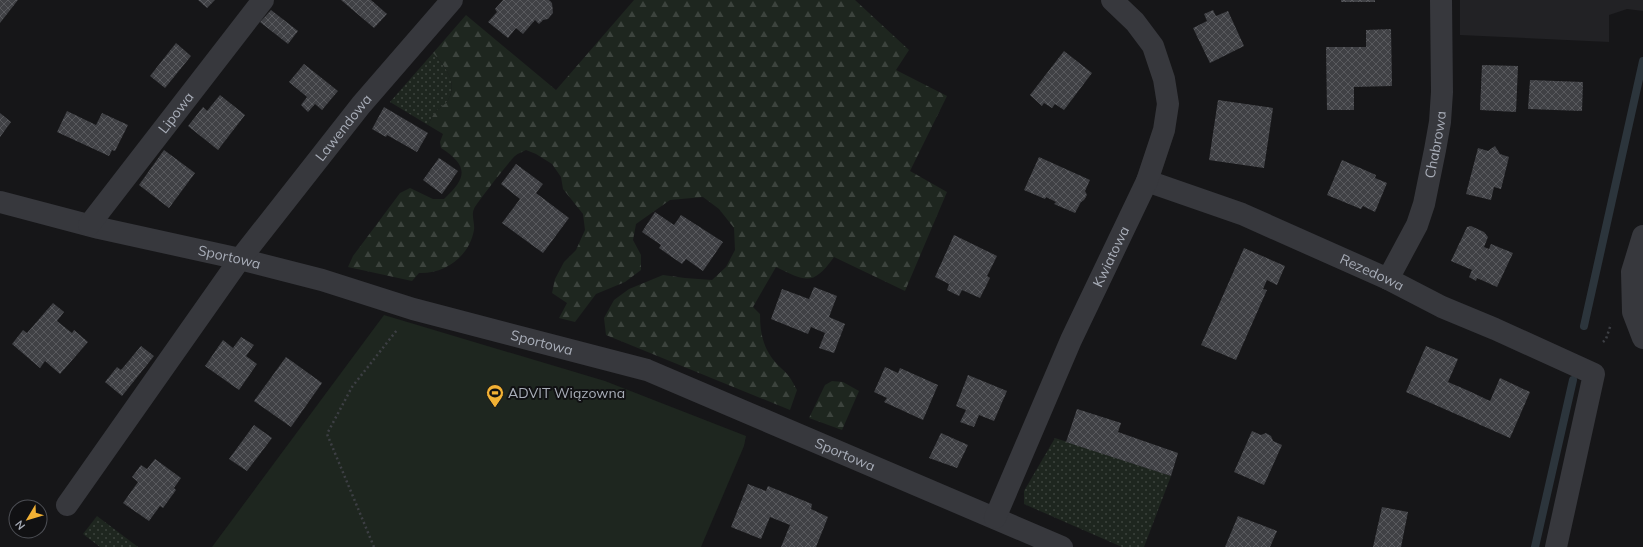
<svg xmlns="http://www.w3.org/2000/svg" width="1643" height="547" viewBox="0 0 1643 547" font-family="Mulish,sans-serif">
	<style>
		.built { fill: #222225 }
		.grass { fill: url(#grass-dots) }
		.forest { fill: url(#forest-firs) }
		.pitch { fill: #1e261f }
		.lines { fill: none; stroke-linecap: round; stroke-linejoin: round }
		.stream { stroke: #2c353c; stroke-width: 8 }
		.building { fill: url(#building-cross-hatch) }
		.path { stroke: #3d3f44; stroke-width: 2.5; stroke-dasharray: 2 3; stroke-linecap: butt }
		.minor { stroke: #37383d; stroke-width: 22 }
		.labels { text-anchor: middle; stroke-width: 4; stroke-linejoin: round; paint-order: stroke }
		.street-label { font-size: 14px; fill: #a8adb8; stroke: #111113 }
		.poi-label { font-size: 14px; fill: #a8adb8; stroke: #111113; text-anchor: start }
	</style>
	<defs>
		<pattern id="grass-dots" width="8" height="8" patternUnits="userSpaceOnUse"><rect width="8" height="8" fill="#1e261f"/><path d="M2 2h.1M6 6h.1" fill="none" stroke="#3c433d" stroke-width="1.8" stroke-linecap="round"/></pattern>
		<pattern id="forest-firs" width="22" height="20" patternUnits="userSpaceOnUse"><rect width="22" height="20" fill="#1e261f"/><path d="M5 1l3.5 6h-7zM16 11l3.5 6h-7z" fill="#3c433d"/></pattern>
		<pattern id="building-cross-hatch" width="8" height="8" patternUnits="userSpaceOnUse"><rect width="8" height="8" fill="#404145"/><path d="M0 0l8 8M0 8l8-8" fill="none" stroke="#595a5e"/></pattern>
	</defs>
	<rect width="100%" height="100%" fill="#161618"/>
	<polygon class="built" points="1460,0 1643,0 1643,11 1627,9 1609,15 1609,42 1460,35"/>
	<g class="grass">
		<path d="M433,53c13,14 27,32 13,50 -3,3 -7,5 -10,8 -3,4 -6,10 -8,14l-38,-23z"/>
		<polygon points="1055,438 1171,476 1144,547 1122,547 1024,504 1024,491"/>
		<polygon points="97,516 138,547 100,547 83,534"/>
	</g>
	<g class="forest">
		<path d="M634,0h221l54,50 -13,20 51,26 -37,75 37,21 -42,99 -71,-34c-21,29 -27,25 -58,10l-23,40 7,7c0,19 3,34 16,49 3,4 8,7 11,11 4,4 7,11 10,16l-7,20 -184,-75 -2,-17 10,-18 15,-11 34,-14 22,3 27,2 14,-13 9,-17 -1,-22 -15,-19 -16,-12 -33,3 -34,24 -3,16 8,15v15l-16,12 -29,12 -21,28 -16,-4 8,-15 -15,-10 3,-14 9,-17 12,-12 9,-20 -2,-16 -20,-25 -2,-12 -9,-13 -16,-10 -10,-4c-3,2 -8,3 -11,6 -3,2 -40,49 -41,53 -3,6 1,14 0,21 -5,27 -29,44 -55,43l-7,8 -64,-14 5,-11 47,-63 10,-5 23,11h11c23,-21 25,-33 -3,-51l-1,-6 3,-8 -15,-9c2,-4 5,-10 8,-14 3,-3 7,-5 10,-8 14,-18 0,-36 -13,-50l33,-38 90,75z"/>
		<polygon points="832,381 843,382 859,391 842,430 809,418 825,385"/>
	</g>
	<polygon class="pitch" points="384,315 605,381 746,436 744,446 701,547 212,547"/>
	<g class="lines">
		<g class="stream">
			<polyline points="1584,326 1643,61"/>
			<polyline points="1535,547 1573,380"/>
		</g>
	</g>
	<g class="building">
		<polygon points="0,0 18,0 0,23"/>
		<polygon points="198,0 215,0 207,8"/>
		<polygon points="341,0 371,0 387,14 374,28"/>
		<polygon points="503,0 549,0 552,3 553,13 548,19 543,20 539,24 535,20 523,34 516,28 508,38 488,22 497,12 495,9"/>
		<rect x="1341" y="0" width="34" height="2"/>
		<polygon points="271,10 298,31 288,44 260,22"/>
		<polygon points="1213,10 1216,16 1228,11 1244,46 1210,63 1193,28 1207,21 1204,14"/>
		<polygon points="1391,29 1392,86 1354,87 1354,110 1327,110 1326,47 1366,47 1366,30"/>
		<polygon points="176,43 191,56 165,88 150,76"/>
		<polygon points="1064,51 1092,73 1064,110 1055,104 1052,108 1044,103 1042,106 1030,95"/>
		<polygon points="304,64 338,91 322,110 315,104 308,112 301,105 307,97 289,82"/>
		<polygon points="1482,65 1518,66 1516,112 1480,110"/>
		<polygon points="1530,80 1583,82 1582,111 1528,109"/>
		<polygon points="220,95 245,115 218,150 188,126 203,107 207,111"/>
		<polygon points="1218,100 1273,108 1264,168 1209,160"/>
		<polygon points="384,107 428,133 417,152 387,135 386,137 372,129"/>
		<polygon points="67,111 96,125 102,113 128,125 115,151 112,150 109,156 57,132"/>
		<polygon points="0,113 11,122 0,137"/>
		<polygon points="1495,146 1500,154 1509,157 1501,189 1494,187 1491,200 1466,194 1478,148 1488,151"/>
		<polygon points="164,150 195,173 169,208 139,185"/>
		<polygon points="1039,157 1090,180 1085,191 1087,195 1084,200 1081,202 1075,213 1054,204 1056,202 1046,197 1045,199 1024,190"/>
		<polygon points="439,158 458,171 442,194 423,180"/>
		<polygon points="1342,160 1376,175 1375,178 1387,183 1375,212 1363,206 1361,209 1327,195"/>
		<polygon points="516,164 543,184 536,193 569,218 543,253 502,223 520,199 501,184"/>
		<polygon points="655,212 674,225 681,215 723,242 703,271 686,259 682,264 659,248 661,245 642,232"/>
		<polygon points="1471,226 1484,232 1488,237 1484,247 1489,249 1491,244 1513,253 1497,287 1477,278 1476,281 1469,277 1472,270 1451,261 1467,227"/>
		<polygon points="954,235 997,256 987,276 990,278 980,298 962,290 959,296 947,290 949,284 935,277"/>
		<polygon points="1244,248 1285,266 1277,285 1267,280 1263,289 1267,290 1236,360 1201,345"/>
		<polygon points="814,287 837,296 829,317 845,324 834,353 819,348 825,333 811,327 808,334 771,319 782,289 809,299"/>
		<polygon points="53,303 64,312 57,321 72,333 74,330 88,342 60,374 45,361 40,368 12,344 23,330 27,333"/>
		<polygon points="241,337 254,345 246,356 257,364 239,390 205,366 223,340 233,348"/>
		<polygon points="141,346 154,356 122,396 105,382 117,367 121,370"/>
		<polygon points="1426,346 1458,359 1448,382 1469,391 1490,401 1500,378 1530,392 1510,438 1406,392"/>
		<polygon points="286,357 322,383 291,427 254,401"/>
		<polygon points="885,367 898,373 900,368 938,385 923,420 884,402 887,398 874,392"/>
		<polygon points="968,375 1007,391 994,421 979,415 974,427 960,422 966,410 956,406"/>
		<polygon points="1077,409 1121,423 1118,432 1178,453 1171,476 1066,442"/>
		<polygon points="254,425 272,438 247,471 229,459"/>
		<polygon points="1252,431 1261,435 1266,433 1271,436 1273,441 1282,445 1264,485 1234,472"/>
		<polygon points="941,433 968,445 957,468 929,458"/>
		<polygon points="155,459 181,478 174,488 176,490 163,508 160,506 149,521 123,503 138,482 132,477 141,465 147,469"/>
		<polygon points="748,484 766,491 768,486 812,504 811,509 828,517 816,547 781,547 790,525 770,517 761,539 731,527"/>
		<polygon points="1382,507 1408,512 1401,547 1373,547"/>
		<polygon points="1238,516 1277,531 1270,547 1225,547"/>
	</g>
	<g class="lines">
		<g class="path">
			<polyline points="1603,342 1606,339 1611,324"/>
			<polyline points="374,547 327,434 352,387 397,330"/>
		</g>
		<g class="minor">
			<path id="s1" d="M1147,181l95,33 146,65 54,28 53,22 99,45 -38,173"/>
			<path id="s2" d="M0,202l99,26 141,31 82,21 91,29 234,61 415,177"/>
			<path id="s3" d="M89,225l174,-225"/>
			<polyline points="1643,236 1632,272 1633,312 1643,338"/>
			<path id="s4" d="M1388,279l29,-54 7,-21 11,-54 5,-28 2,-30 -1,-92"/>
			<path id="s5" d="M67,505l173,-246 121,-154 91,-105"/>
			<path id="s6" d="M995,518l76,-178 76,-159 17,-51 4,-26 -4,-25 -11,-33 -18,-24 -23,-22"/>
		</g>
	</g>
	<defs>
		<symbol id="stadium-pin" viewBox="-11 -11 22 30"><path d="M0 17L-7.5 6A9.5 9.5 0 1 1 7.5 6Z" fill="#f2b134" stroke="#111113"/><path d="M0-5a6.5 5 0 1 0 0 10a6.5 5 0 1 0 0-10ZM-3.5-1.8h7v3.6h-7Z" fill="#111"/></symbol>
	</defs>
	<g fill-rule="evenodd">
		<use href="#stadium-pin" x="485" y="383" width="20" height="27"/>
	</g>
	<g class="labels">
		<g class="street-label">
			<text dy="5" stroke="none"><textPath href="#s3" startOffset="142">Lipowa</textPath></text>
			<text dy="5" stroke="none"><textPath href="#s5" startOffset="468">Lawendowa</textPath></text>
			<text dy="5" stroke="none"><textPath href="#s4" startOffset="144">Chabrowa</textPath></text>
			<text dy="5" stroke="none"><textPath href="#s6" startOffset="286">Kwiatowa</textPath></text>
			<text dy="5" stroke="none"><textPath href="#s2" startOffset="236">Sportowa</textPath></text>
			<text dy="5" stroke="none"><textPath href="#s1" startOffset="243">Rezedowa</textPath></text>
			<text dy="5" stroke="none"><textPath href="#s2" startOffset="560">Sportowa</textPath></text>
			<text dy="5" stroke="none"><textPath href="#s2" startOffset="884">Sportowa</textPath></text>
		</g>
		<g class="poi-label">
			<text x="508" y="398">ADVIT Wiązowna</text>
		</g>
	</g>
	<g transform="translate(28 519) rotate(232)"><circle r="19" fill="#111113" stroke="#4d4f55"/>
	<path d="M0-3L7 15L0 10L-7 15Z" fill="#f2b134"/>
	<text y="-6" font-size="11" font-weight="bold" text-anchor="middle" fill="#a8adb8">N</text>
	</g>
</svg>
